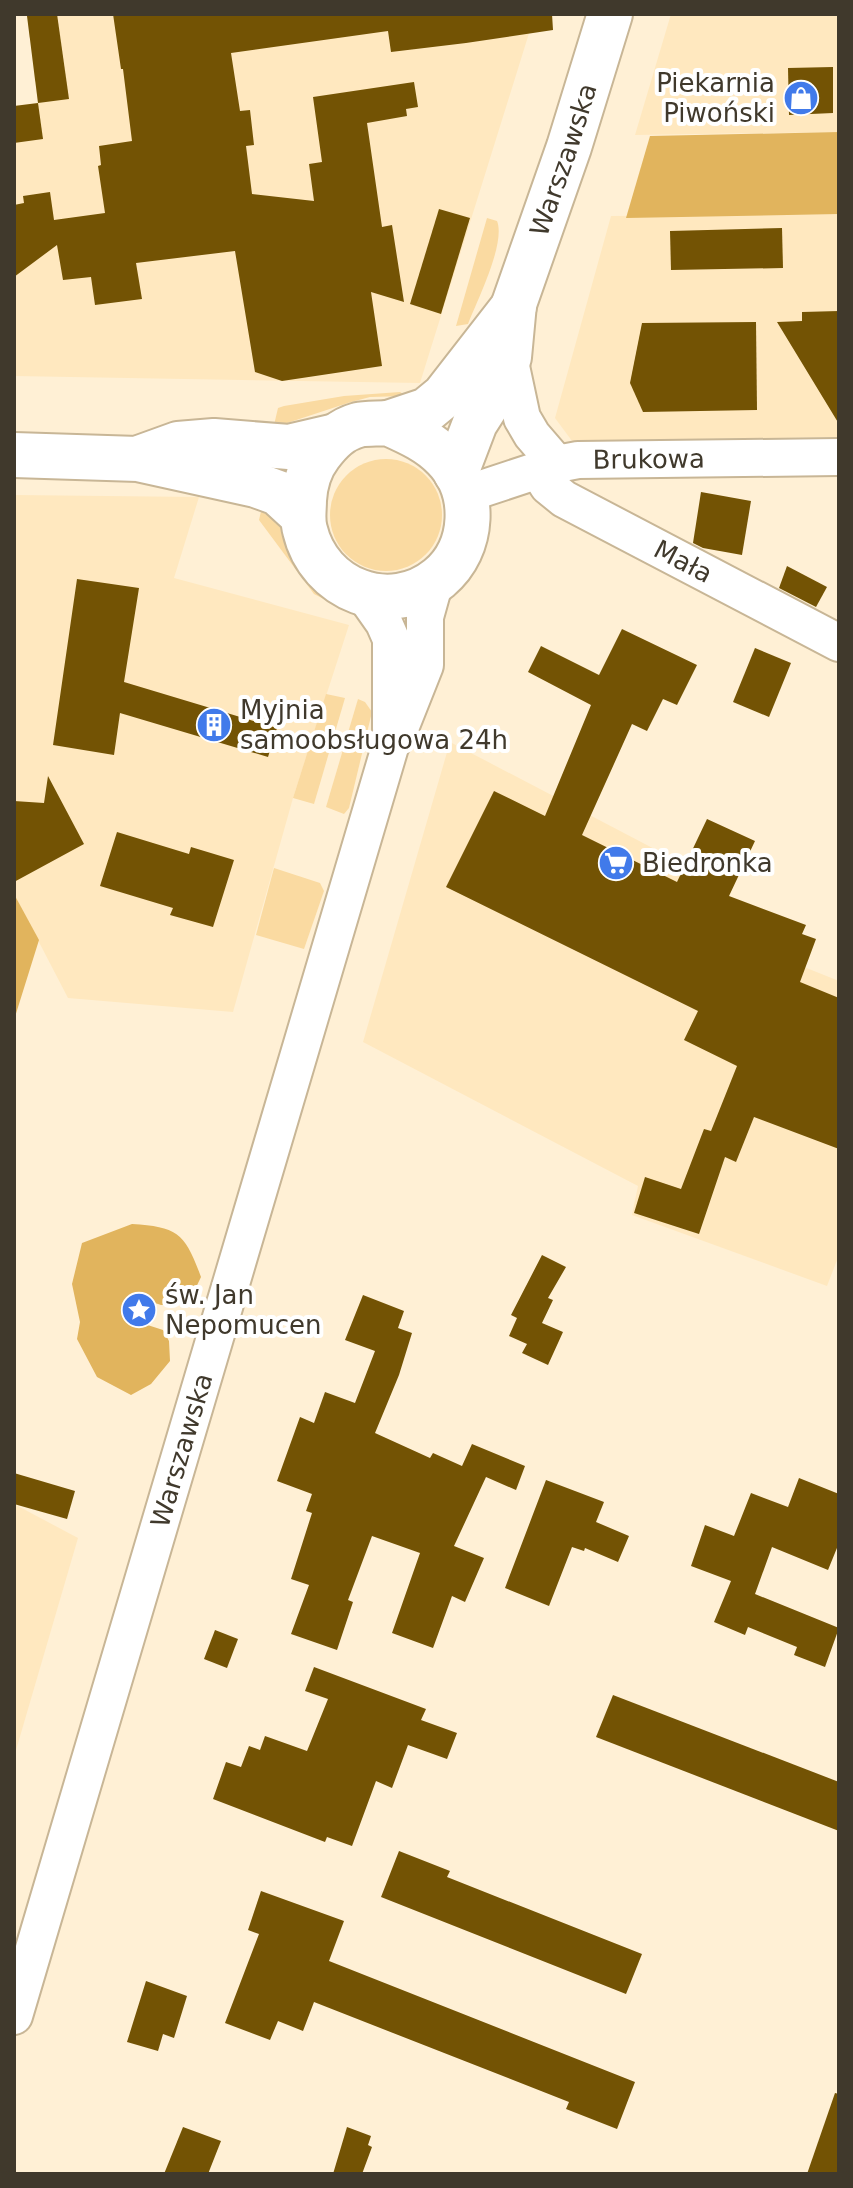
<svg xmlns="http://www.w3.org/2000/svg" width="853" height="2188" viewBox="0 0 853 2188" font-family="'DejaVu Sans',sans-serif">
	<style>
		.built { fill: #ffe8bf }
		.green { fill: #fadaa1 }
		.forest { fill: #e1b45d }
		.building { fill: #735304 }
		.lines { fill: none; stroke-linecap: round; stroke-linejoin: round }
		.street-casing { stroke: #c8b696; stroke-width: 40 }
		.secondary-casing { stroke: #c8b696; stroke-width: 48 }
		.street { stroke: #fff; stroke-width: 36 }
		.secondary { stroke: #fff; stroke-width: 44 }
		.labels { text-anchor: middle; stroke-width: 8; stroke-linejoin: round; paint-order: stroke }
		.poi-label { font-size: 26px; fill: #40392c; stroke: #fff; text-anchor: start }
		.street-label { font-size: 26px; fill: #40392c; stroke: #fff }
	</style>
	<rect width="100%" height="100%" fill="#fff0d5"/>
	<g class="built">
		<polygon points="27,14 535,14 420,383 14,376 14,106 38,103"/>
		<polygon points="671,14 839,14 839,132 635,135"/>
		<polygon points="839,214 839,437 572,441 555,418 611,216"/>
		<polygon points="14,495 199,497 174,578 349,625 293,798 233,1012 68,998 14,894"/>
		<polygon points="450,742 685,865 779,957 839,981 839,1255 827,1286 632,1215 638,1186 363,1042"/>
		<polygon points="14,1504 78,1538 14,1757"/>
	</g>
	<g class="green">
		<path d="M487,218l10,3c9,22 -20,80 -29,103l-12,2z"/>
		<polygon points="400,392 406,396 370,397 351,402 275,427 274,425 278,408 284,406 344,396"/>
		<circle cx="386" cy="515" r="56"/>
		<polygon points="263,503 370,632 357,616 314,594 259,520"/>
		<polygon points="326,694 345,698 314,804 293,798"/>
		<polygon points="358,699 365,702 372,712 349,808 344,814 326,807"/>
		<polygon points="274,868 320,883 324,891 304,949 256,935"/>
	</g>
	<g class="forest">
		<polygon points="839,132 839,214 626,218 650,136"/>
		<polygon points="14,894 39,940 14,1020"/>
		<path d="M132,1224c46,3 53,9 69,53l-13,27 -27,1 -24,-8 -8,6v13l3,4 31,10 6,11 1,20 -19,23 -20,11 -34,-18 -20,-38 3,-17 -8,-38 10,-41z"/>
	</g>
	<g class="building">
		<polygon points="44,14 57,14 69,99 38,103 27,16"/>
		<polygon points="113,14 552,14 553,30 466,43 391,52 388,31 231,53 240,111 250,110 254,145 246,146 252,194 314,201 309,164 322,162 313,97 414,82 418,107 406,109 407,116 367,123 382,227 392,225 404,302 371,292 382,366 282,381 255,372 235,251 136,263 142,299 95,305 91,277 63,280 57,245 14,277 14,205 24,203 23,196 50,192 54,220 105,213 98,166 101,165 99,146 132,141 123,69 121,69"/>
		<polygon points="833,67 833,113 789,115 788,68"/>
		<polygon points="38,103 43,139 14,143 14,106"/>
		<polygon points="439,209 470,218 441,314 410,304"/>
		<polygon points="782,228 783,268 671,270 670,231"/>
		<polygon points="839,311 839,424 777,322 802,321 802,312"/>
		<polygon points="756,322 757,410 643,412 630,383 642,323"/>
		<polygon points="701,492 751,501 742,555 703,548 693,543"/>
		<polygon points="787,566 827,587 816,607 779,588"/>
		<polygon points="77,579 139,588 124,682 277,728 268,757 120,713 114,755 53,745"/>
		<polygon points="622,629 697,665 677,705 663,699 647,731 632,724 582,835 677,882 707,819 755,841 729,896 806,925 802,934 816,939 800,982 839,998 839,1149 754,1117 736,1162 725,1157 699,1234 634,1213 645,1177 681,1189 704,1129 711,1131 737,1066 684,1040 698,1011 446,887 494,791 545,816 591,705 528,672 541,646 599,675"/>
		<polygon points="755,648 791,663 769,717 733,702"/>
		<polygon points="48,776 84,844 14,882 14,801 44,803"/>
		<polygon points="117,832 189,854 191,847 234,860 213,927 170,915 173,908 100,886"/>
		<polygon points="542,1255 566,1267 548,1298 553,1300 542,1323 563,1332 548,1365 522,1353 527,1344 509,1336 517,1318 511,1315"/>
		<polygon points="363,1295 404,1311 398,1328 412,1333 399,1375 375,1433 430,1458 433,1453 462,1466 472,1444 525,1466 516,1490 486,1477 454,1546 484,1558 465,1602 452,1596 433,1648 392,1633 420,1553 372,1536 348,1600 353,1602 337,1650 291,1634 309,1585 291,1579 312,1513 306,1511 312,1494 277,1481 300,1417 314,1423 325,1392 355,1403 375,1351 345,1340"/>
		<polygon points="14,1473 75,1491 67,1519 14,1504"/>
		<polygon points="799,1478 839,1494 839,1543 828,1570 772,1547 755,1594 839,1628 825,1667 794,1655 797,1647 748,1627 745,1635 714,1622 731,1581 691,1566 705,1525 734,1536 751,1493 788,1507"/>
		<polygon points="546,1480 604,1502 596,1522 629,1536 618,1562 585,1548 584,1551 572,1547 549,1606 505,1588"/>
		<polygon points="215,1630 238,1639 227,1668 204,1659"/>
		<polygon points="314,1667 426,1709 421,1720 457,1733 447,1759 408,1745 392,1788 376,1781 352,1846 327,1837 325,1842 213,1799 226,1762 241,1767 249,1746 260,1750 265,1736 307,1751 328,1699 305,1691"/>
		<polygon points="613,1695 839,1782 839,1831 596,1737"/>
		<polygon points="399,1851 450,1871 447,1877 642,1954 626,1994 381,1897"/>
		<polygon points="261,1891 344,1921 329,1961 635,2082 617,2129 566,2109 569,2102 314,2002 303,2031 278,2021 270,2040 225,2023 259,1934 248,1930"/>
		<polygon points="146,1981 187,1996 174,2038 163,2034 158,2051 127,2042"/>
		<polygon points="835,2093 839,2094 839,2174 807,2174"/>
		<polygon points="183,2127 221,2141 208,2174 164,2174"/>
		<polygon points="347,2127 371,2136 368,2145 372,2147 362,2174 333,2174"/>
	</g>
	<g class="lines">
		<defs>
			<g id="street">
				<polyline points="509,357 522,418 532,435 557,464"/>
				<path id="s1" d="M538,470l10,16 16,13 275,144"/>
				<path id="s2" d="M466,494l91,-30 21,-4 261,-3"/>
				<polyline points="365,596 384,623 391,639 391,729"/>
				<path id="s3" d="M14,2016l376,-1269 10,-19 25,-63v-48l10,-36"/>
			</g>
			<g id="secondary">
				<path d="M388,423c20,9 41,18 57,35 32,33 30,90 -6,120 -49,40 -120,12 -134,-48 -3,-10 -1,-20 -1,-30 1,-17 6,-33 16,-46 10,-13 20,-24 38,-29 9,-2 20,-1 30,-2z"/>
				<polyline points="388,423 427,410 444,396 514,306"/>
				<polyline points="14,455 138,459 256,485 278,493 303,516"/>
				<polyline points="142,457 178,444 214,441 289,447 332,437"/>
				<path id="s4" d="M456,473l19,-50 23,-36 11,-30 5,-53 55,-157 41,-133"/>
			</g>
		</defs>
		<use href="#street" class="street-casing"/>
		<use href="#secondary" class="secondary-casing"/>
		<use href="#street" class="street"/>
		<use href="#secondary" class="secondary"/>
	</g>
	<defs>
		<symbol id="shop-disc" viewBox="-11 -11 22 22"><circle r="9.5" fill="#417aea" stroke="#fff"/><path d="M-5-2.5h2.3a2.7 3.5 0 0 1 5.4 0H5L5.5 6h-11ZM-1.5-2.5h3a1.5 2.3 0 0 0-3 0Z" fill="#fff"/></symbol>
		<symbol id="building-disc" viewBox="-11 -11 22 22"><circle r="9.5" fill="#417aea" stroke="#fff"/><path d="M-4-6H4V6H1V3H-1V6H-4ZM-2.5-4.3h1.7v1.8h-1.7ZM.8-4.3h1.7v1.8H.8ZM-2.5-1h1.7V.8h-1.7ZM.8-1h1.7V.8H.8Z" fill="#fff"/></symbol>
		<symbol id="supermarket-disc" viewBox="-11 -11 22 22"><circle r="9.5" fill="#417aea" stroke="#fff"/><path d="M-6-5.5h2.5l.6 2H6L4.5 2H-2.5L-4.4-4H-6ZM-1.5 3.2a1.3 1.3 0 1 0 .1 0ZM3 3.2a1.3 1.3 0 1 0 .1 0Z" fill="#fff"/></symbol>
		<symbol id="sight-disc" viewBox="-11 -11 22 22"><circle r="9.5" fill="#417aea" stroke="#fff"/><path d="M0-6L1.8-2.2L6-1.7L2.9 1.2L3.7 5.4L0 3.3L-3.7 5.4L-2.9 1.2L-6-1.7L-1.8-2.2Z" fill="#fff"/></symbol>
	</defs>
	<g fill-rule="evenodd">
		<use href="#shop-disc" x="781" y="78" width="40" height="40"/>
		<use href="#building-disc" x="194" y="705" width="40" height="40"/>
		<use href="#supermarket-disc" x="596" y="843" width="40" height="40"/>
		<use href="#sight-disc" x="119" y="1290" width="40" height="40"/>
	</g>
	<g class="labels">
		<g class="poi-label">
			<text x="775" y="92" text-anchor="end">Piekarnia<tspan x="775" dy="30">Piwoński</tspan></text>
			<text x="240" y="719">Myjnia<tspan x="240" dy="30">samoobsługowa 24h</tspan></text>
			<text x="642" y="872">Biedronka</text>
			<text x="165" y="1304">św. Jan<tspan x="165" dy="30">Nepomucen</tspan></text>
		</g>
		<g class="street-label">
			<text dy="9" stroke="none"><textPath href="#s4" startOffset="334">Warszawska</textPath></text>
			<text dy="9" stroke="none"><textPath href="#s2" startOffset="188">Brukowa</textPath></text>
			<text dy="9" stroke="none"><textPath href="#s1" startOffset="174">Mała</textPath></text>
			<text dy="9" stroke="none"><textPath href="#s3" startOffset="590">Warszawska</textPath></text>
		</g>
	</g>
	<rect width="853" height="2188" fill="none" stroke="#40392c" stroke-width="32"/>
</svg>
